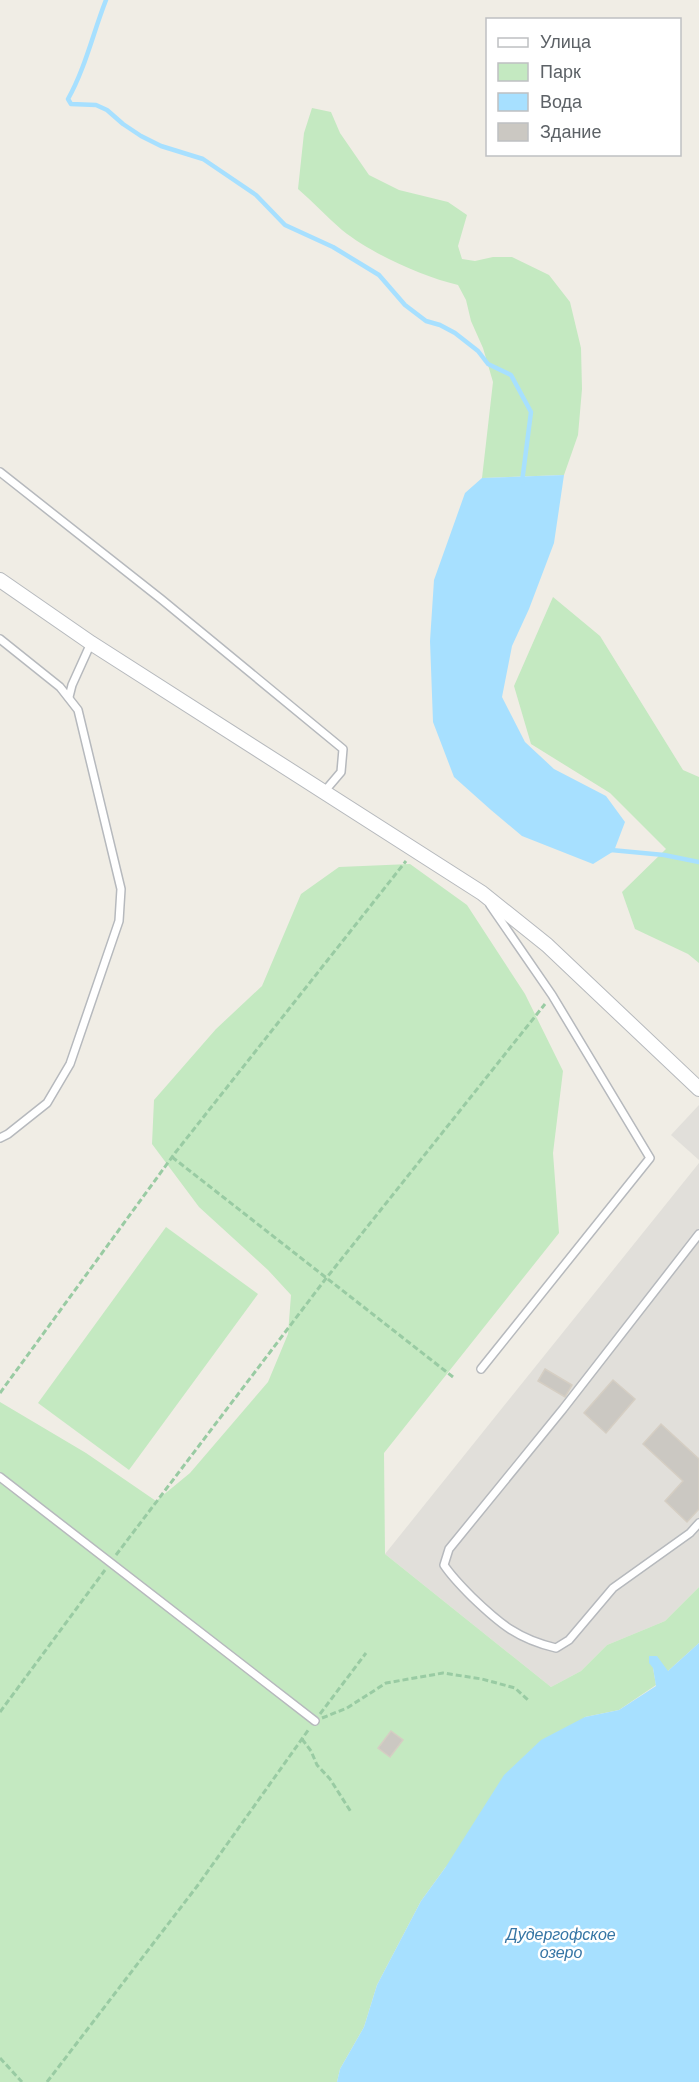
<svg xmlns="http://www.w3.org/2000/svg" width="699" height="2082" viewBox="0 0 699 2082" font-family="'DM Sans',sans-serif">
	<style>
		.industrial { fill: #e1dfda }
		.green { fill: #c4e9c1 }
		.water { fill: #a7e0ff }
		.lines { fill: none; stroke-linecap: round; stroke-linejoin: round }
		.stream { stroke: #a7e0ff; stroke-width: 4.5 }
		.building { fill: #cbc8c2; stroke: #d5cec3; stroke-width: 1.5 }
		.lane-casing { stroke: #b6b9bd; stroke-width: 10 }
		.street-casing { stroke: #b6b9bd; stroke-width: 16 }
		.path { stroke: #99cba3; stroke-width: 3; stroke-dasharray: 6 3; stroke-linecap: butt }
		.lane { stroke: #fff; stroke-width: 7 }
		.street { stroke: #fff; stroke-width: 14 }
		.labels { text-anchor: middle; stroke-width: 5; stroke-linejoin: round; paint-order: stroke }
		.water-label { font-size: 16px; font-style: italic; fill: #3776a5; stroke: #fff }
	</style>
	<rect width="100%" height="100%" fill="#f0ede5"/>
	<g class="industrial">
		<polygon points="699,1105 699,1160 671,1135"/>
		<polygon points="699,1163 699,1587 665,1621 607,1645 581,1671 551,1687 385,1554"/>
	</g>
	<g class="green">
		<path d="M312,108l19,4 9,21 29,42 30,15 49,12 19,13 -9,31 4,13 13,2 18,-4h19l37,18 21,27 11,46 1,41 -4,46 -14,40 -82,3 11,-96 -10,-34 -12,-27 -5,-21 -8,-15c-37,-9 -86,-31 -116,-55 -15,-13 -29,-28 -44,-41l6,-56z"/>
		<polygon points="553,597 600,636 683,770 699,777 699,963 688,954 635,929 622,892 666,849 610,793 531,744 514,686"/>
		<polygon points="410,864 467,905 525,994 563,1071 553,1153 559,1233 384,1453 385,1554 551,1687 581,1671 607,1645 665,1621 699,1587 699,1643 668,1671 653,1668 656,1685 619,1710 585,1717 445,1868 421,1901 377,1985 364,2027 340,2069 337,2082 0,2082 0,1402 86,1453 156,1501 190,1473 268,1382 288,1334 291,1295 268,1270 199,1207 152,1144 154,1100 216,1029 262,986 301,894 339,867"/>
		<polygon points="166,1227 258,1294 129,1470 38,1403"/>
	</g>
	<g class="water">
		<polygon points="564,475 554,543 529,609 512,646 502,697 525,742 554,769 606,796 625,822 614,851 593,864 522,836 491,810 454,777 433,722 430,641 434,580 465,493 482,478"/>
		<polygon points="699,1643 699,2082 337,2082 340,2069 364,2027 377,1985 421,1901 445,1868 504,1775 541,1740 585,1717 619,1710 656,1686 653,1668 649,1663 649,1656 657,1656 668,1671"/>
	</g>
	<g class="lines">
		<g class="stream">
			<path d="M106,0c-13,33 -21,69 -38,99l3,5 25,1 11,5 16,14 18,12 20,10 42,13 53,36 29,30 48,22 46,28 26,30 21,16 14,4 15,8 23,18 10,13 23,11 20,37 -9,70"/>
			<polyline points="611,850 664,855 699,862"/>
		</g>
	</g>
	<g class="building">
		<polygon points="545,1369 572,1385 565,1397 538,1381"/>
		<polygon points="613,1380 635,1399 606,1433 584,1413"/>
		<polygon points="661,1424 699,1459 699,1509 687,1522 665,1501 683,1481 643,1444"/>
		<polygon points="391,1731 403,1740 390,1757 378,1748"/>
	</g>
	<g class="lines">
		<defs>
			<g id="lane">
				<polyline points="0,472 161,599 343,749 341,772 324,792"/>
				<polyline points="0,639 60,687 78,710 121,889 119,921 70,1064 47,1103 8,1134 0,1138"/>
				<polyline points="69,697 72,685 91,643"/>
				<path d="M699,1234l-136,175 -114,140 -5,16c8,12 18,22 28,32 28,27 46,42 84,51l13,-8 44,-52 77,-55 9,-10"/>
				<polyline points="481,1369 650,1158 552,995 490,905"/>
				<polyline points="0,1477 315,1721"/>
			</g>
			<polyline id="street" points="0,580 91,643 482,893 547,945 699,1089"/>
		</defs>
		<use href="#lane" class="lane-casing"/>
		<use href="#street" class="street-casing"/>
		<g class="path">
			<polyline points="172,1157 453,1377"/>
			<polyline points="0,1393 175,1153 406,861"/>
			<polyline points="116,1555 324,1281 545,1004"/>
			<polyline points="0,1712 105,1570"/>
			<polyline points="320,1714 366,1653"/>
			<polyline points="322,1718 347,1708 386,1683 443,1673 482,1679 515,1688 528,1700"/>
			<polyline points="302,1739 311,1751 317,1765 330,1779 351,1812"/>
			<polyline points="0,2058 22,2082"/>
			<polyline points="47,2082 198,1885 309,1729"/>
		</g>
		<use href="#lane" class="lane"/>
		<use href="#street" class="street"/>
	</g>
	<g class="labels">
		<g class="water-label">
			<text x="561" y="1940">Дудергофское<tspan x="561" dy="18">озеро</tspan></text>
		</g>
	</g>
	<rect x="486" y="18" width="195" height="138" fill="#ffffff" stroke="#bec0c2" stroke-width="1.5"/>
	<rect x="498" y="38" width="30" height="9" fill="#ffffff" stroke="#bec0c2" stroke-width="1.5"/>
	<text x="540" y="48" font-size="18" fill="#5d6267">Улица</text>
	<rect x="498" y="63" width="30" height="18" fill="#c4e9c1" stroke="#bec0c2" stroke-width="1.5"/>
	<text x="540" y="78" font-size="18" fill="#5d6267">Парк</text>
	<rect x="498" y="93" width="30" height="18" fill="#a7e0ff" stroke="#bec0c2" stroke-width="1.5"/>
	<text x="540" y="108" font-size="18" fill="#5d6267">Вода</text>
	<rect x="498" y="123" width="30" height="18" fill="#cbc8c2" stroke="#bec0c2" stroke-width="1.5"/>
	<text x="540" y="138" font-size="18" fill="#5d6267">Здание</text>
</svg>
